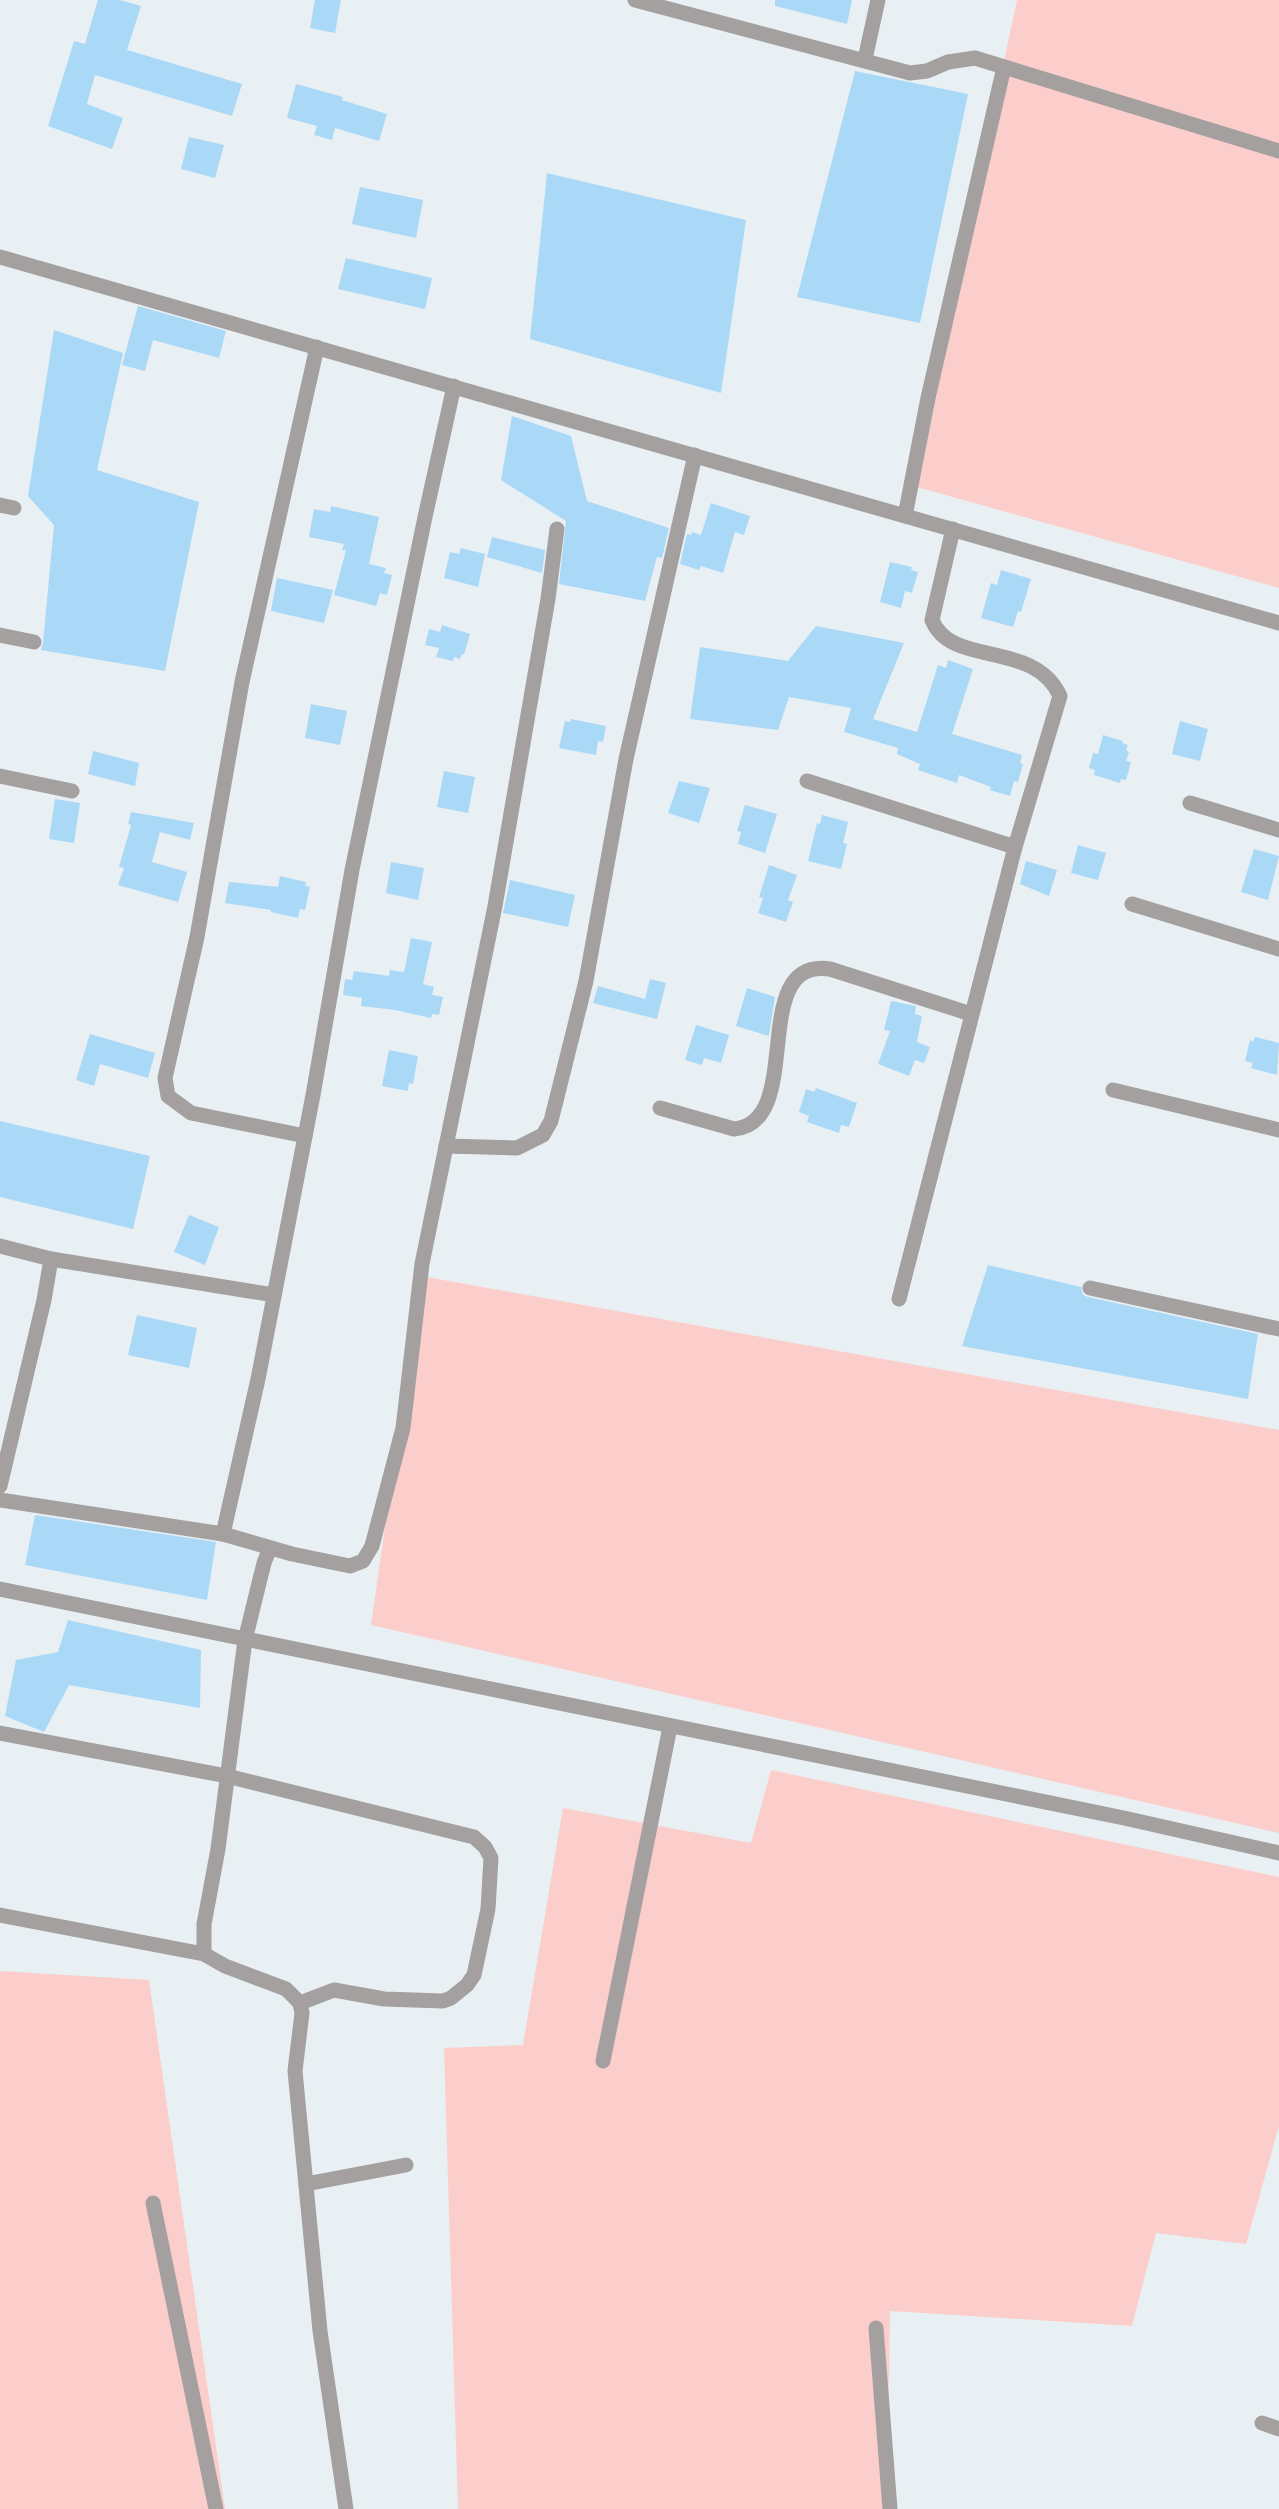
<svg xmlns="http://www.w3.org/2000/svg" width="1279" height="2509" viewBox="0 0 1279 2509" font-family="Spectral,serif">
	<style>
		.green { fill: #fccecb }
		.building { fill: #aad8f7 }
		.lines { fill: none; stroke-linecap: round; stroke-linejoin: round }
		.minor { stroke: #a3a09f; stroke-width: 15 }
	</style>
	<rect width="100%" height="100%" fill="#e9f0f4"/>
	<g class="green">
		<polygon points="1017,0 1279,0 1279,588 913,486"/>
		<polygon points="421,1276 1279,1430 1279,1833 371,1625"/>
		<polygon points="771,1770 1279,1877 1279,2126 1246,2244 1156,2233 1132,2326 890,2311 887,2509 458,2509 444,2048 523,2045 563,1808 751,1843"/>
		<polygon points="0,1971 149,1980 225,2509 0,2509"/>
	</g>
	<g class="building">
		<polygon points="98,0 120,0 141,6 127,50 242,84 232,116 95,75 87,104 123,118 112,149 48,126 74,41 85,44"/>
		<polygon points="315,0 341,0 335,33 310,28"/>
		<polygon points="775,0 852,0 847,24 775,6"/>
		<polygon points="855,71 968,94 920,323 797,297"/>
		<polygon points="296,84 343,97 342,100 387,114 379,141 335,128 332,140 314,135 317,126 287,118"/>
		<polygon points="189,137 224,145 215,178 181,169"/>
		<polygon points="547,173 746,220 721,393 530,339"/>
		<polygon points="360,187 423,200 416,238 352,224"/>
		<polygon points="346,258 432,278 425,309 338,289"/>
		<polygon points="138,306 226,331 219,358 153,340 145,371 122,365"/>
		<polygon points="54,330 123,353 97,470 199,502 165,671 41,650 43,643 54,525 28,496"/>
		<polygon points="512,416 571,436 587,501 669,528 662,558 657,557 645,601 559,584 566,521 501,480"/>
		<polygon points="711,503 750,516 744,535 735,532 723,573 701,566 699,570 680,564 687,534 691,535 692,532 701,535"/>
		<polygon points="331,506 379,517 369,564 386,568 384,573 392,575 387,595 380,593 376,606 334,595 346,550 342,550 344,544 309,537 314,509 330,512"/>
		<polygon points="492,537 545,550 542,573 487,557"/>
		<polygon points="461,548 485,554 478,587 444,578 450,552 459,554"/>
		<polygon points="890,562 912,567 911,570 918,572 912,593 905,591 901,608 880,602"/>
		<polygon points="1001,570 1031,579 1021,612 1018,611 1013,627 981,618 991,583 997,585"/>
		<polygon points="277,578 333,590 324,623 271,611"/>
		<polygon points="442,625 470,634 464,654 462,654 460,659 454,657 453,661 436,657 439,648 425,645 429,629 440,632"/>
		<polygon points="816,626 904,643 873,719 917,732 938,665 946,668 948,660 973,669 952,734 1022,755 1020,763 1023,764 1018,782 1014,781 1010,796 990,790 991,787 959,775 957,783 918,770 920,764 897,754 898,748 844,732 851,708 789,697 778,730 690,719 700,647 788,661"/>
		<polygon points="311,704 347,711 340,745 305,738"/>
		<polygon points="571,719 606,726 603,742 598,741 596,755 559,748 565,721 570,722"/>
		<polygon points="1180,721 1208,729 1200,761 1172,754"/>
		<polygon points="1103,735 1123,741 1122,743 1128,745 1126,750 1129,752 1126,761 1131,762 1126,780 1121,779 1120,783 1094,775 1095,770 1089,768 1093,753 1098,754"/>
		<polygon points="93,751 139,763 135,786 88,774"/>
		<polygon points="444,771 475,777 468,813 437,807"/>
		<polygon points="679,781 710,788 699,823 668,813"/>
		<polygon points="55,799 80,803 74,843 49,839"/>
		<polygon points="745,805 777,814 765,853 738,844 741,832 737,831"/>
		<polygon points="131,812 194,823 190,840 160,832 152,862 187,872 178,902 118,885 124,868 119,867 131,825 128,824"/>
		<polygon points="822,815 848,822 843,843 847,844 841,869 808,861 817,823 820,824"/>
		<polygon points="1078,845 1106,853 1098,880 1071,873"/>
		<polygon points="1254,849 1279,856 1268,900 1241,892"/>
		<polygon points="1026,861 1057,870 1049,896 1020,884"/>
		<polygon points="391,862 424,868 418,900 386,893"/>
		<polygon points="769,865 797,875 788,900 793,902 786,922 758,913 763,898 759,897"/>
		<polygon points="280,876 306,882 305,886 310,887 305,910 300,909 298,918 271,912 271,910 225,903 229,882 278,887"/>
		<polygon points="510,880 575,895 568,927 503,913"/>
		<polygon points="411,938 432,942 423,984 434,987 432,995 443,997 439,1015 432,1014 431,1018 395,1010 361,1006 362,998 343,995 345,979 352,980 354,971 389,976 390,970 404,972"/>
		<polygon points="650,979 666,983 657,1019 593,1003 598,986 645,999"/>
		<polygon points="747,988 775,997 769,1036 736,1026"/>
		<polygon points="891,1001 916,1006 915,1014 922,1016 917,1042 930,1047 924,1063 915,1060 909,1076 878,1064 890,1031 884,1030"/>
		<polygon points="696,1025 729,1035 721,1063 704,1058 702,1065 685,1060"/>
		<polygon points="90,1034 155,1053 148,1078 100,1064 94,1086 76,1080"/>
		<polygon points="1255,1037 1279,1043 1277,1075 1251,1068 1253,1063 1245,1061 1250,1040 1253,1042"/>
		<polygon points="389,1050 418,1056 413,1084 409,1083 408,1091 382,1086"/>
		<polygon points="816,1088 857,1103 849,1127 841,1125 839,1133 807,1122 809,1116 799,1112 806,1089 814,1092"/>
		<polygon points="0,1121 150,1156 133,1229 0,1197"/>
		<polygon points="189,1215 219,1227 205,1265 174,1252"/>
		<polygon points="988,1265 1081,1287 1083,1295 1088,1297 1258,1334 1248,1399 962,1346"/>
		<polygon points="137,1315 197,1328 189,1368 128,1355"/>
		<polygon points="35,1515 216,1542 207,1600 25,1565"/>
		<polygon points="68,1620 201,1650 200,1708 69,1685 44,1732 5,1716 16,1660 58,1652"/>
	</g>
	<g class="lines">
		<g class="minor">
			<polyline points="635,0 910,73 927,71 948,62 975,58 1279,151"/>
			<polyline points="865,59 878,0"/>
			<polyline points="0,257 1279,623"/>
			<polyline points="454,386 425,517 352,870 313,1095 258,1379 223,1534 292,1554 350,1566 363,1561 372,1546 403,1428 422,1264 495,906 548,599 557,529"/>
			<polyline points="0,505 14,508"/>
			<polyline points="905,516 928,398 1004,67"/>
			<polyline points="0,635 34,642"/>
			<polyline points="0,776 72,791"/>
			<polyline points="807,781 1015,847"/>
			<polyline points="1190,803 1279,830"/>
			<polyline points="1132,904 1279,949"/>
			<polyline points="1113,1090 1279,1130"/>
			<path d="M660,1108l74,21c73,-6 12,-172 96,-160l141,45"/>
			<polyline points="305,1136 191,1113 168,1096 165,1078 197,937 242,682 317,347"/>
			<polyline points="446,1146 517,1148 543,1135 551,1121 586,981 626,759 695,455"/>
			<polyline points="0,1246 51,1259 44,1300 0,1486"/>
			<polyline points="51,1259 274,1295"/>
			<polyline points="1090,1288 1279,1329"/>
			<path d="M899,1299l116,-452 45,-151c-26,-57 -109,-28 -128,-76l21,-91"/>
			<polyline points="0,1500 223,1534"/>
			<polyline points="270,1548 264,1563 245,1640 218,1849 204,1924 204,1954 225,1966 286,1989 300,2003 302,2013 295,2071 320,2331 346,2509"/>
			<polyline points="0,1589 1124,1818 1279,1853"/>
			<polyline points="0,1733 227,1776 474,1837 485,1847 491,1858 488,1909 474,1975 467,1985 451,1998 443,2001 384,1999 334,1990 300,2003"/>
			<polyline points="0,1915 204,1954"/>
			<polyline points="603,2061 670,1727"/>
			<polyline points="306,2184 406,2165"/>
			<polyline points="153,2203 216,2509"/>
			<polyline points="876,2328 890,2509"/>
			<polyline points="1262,2423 1279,2429"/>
		</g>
	</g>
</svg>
